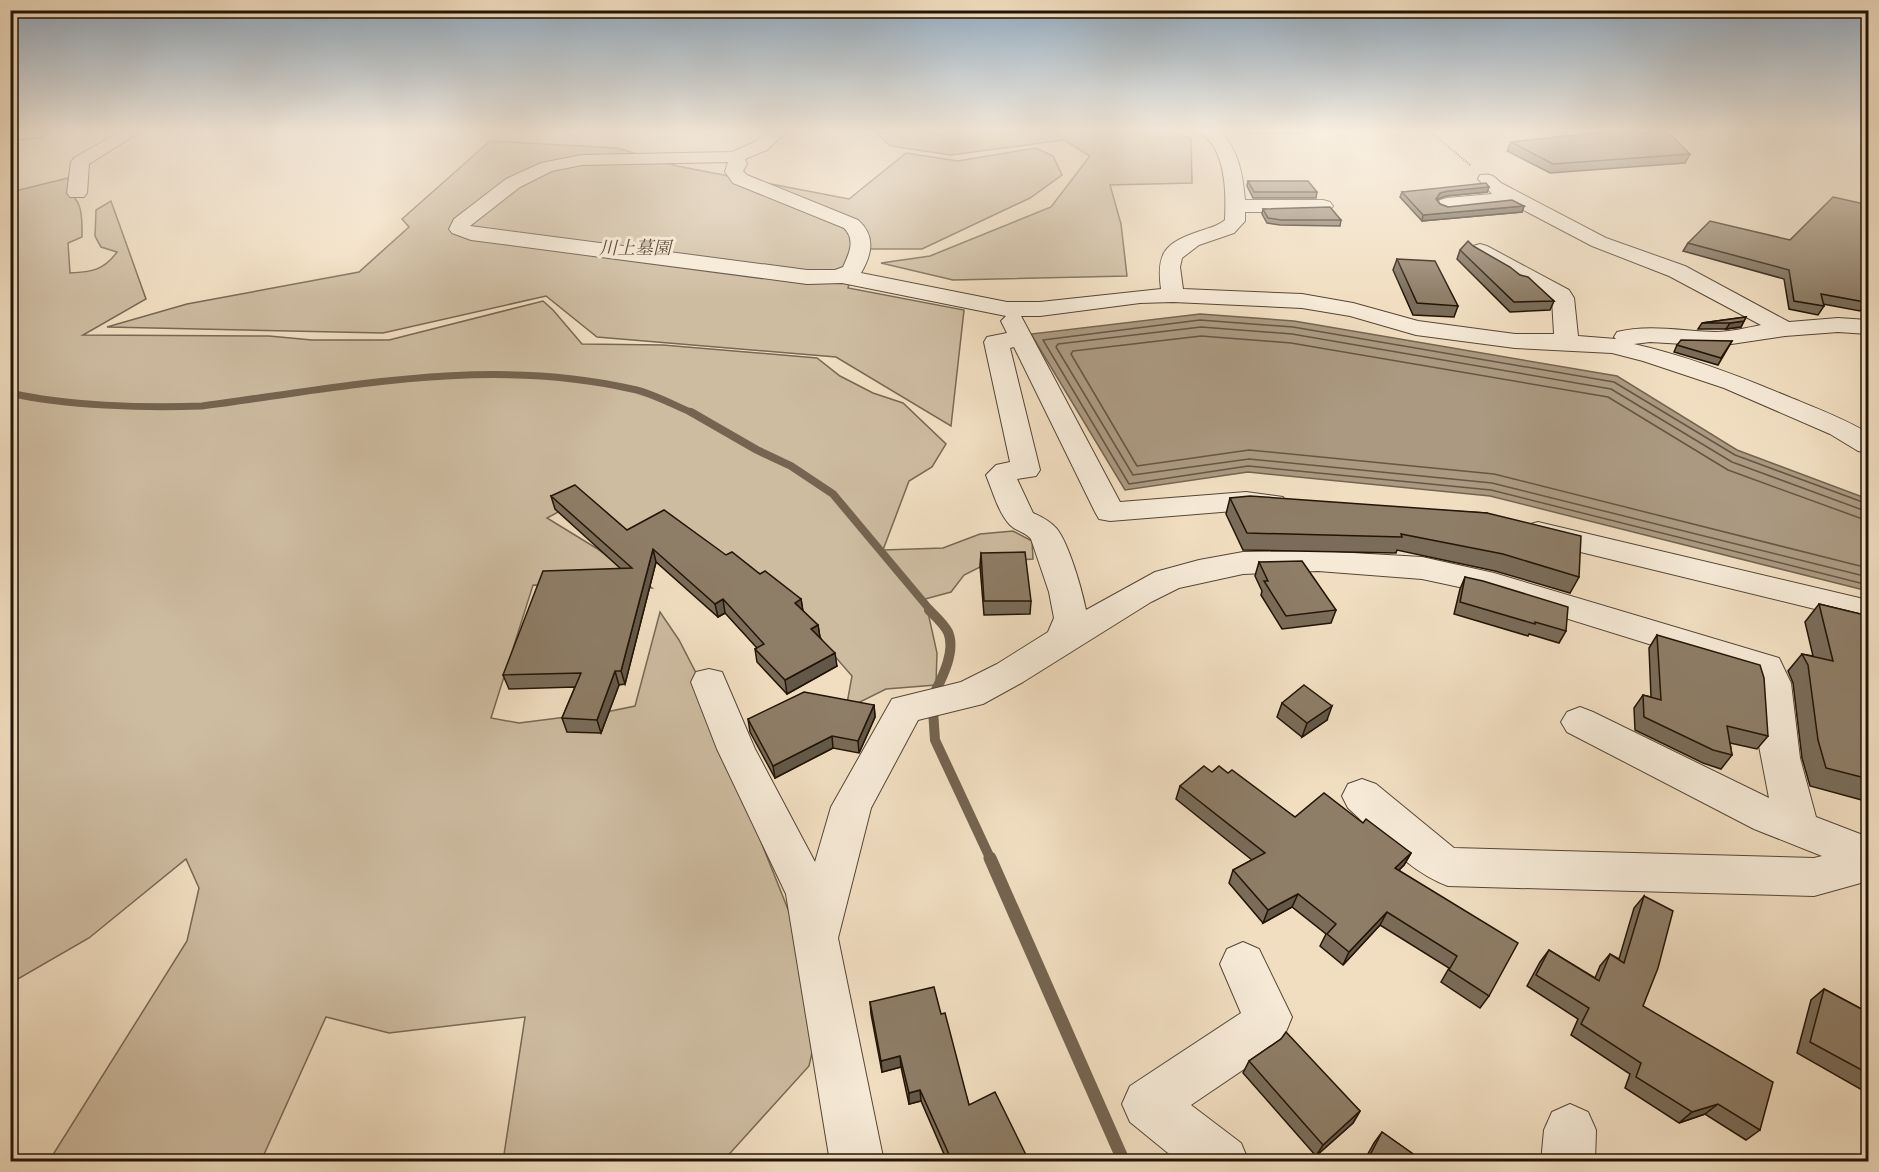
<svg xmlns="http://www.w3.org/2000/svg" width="1879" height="1172" viewBox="0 0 1879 1172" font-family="'Gentium Book Plus','Noto Serif JP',serif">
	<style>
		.green { fill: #cebca1; stroke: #786854; stroke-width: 1.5 }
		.water { fill: #ab9981; stroke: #756450; stroke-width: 1.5 }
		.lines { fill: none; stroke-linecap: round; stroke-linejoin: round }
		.shore { stroke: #675644; stroke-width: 1.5 }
		.stream-far3 { stroke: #756450; stroke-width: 7 }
		.stream-far2 { stroke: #756450; stroke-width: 8 }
		.stream-far1 { stroke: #756450; stroke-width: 10 }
		.stream { stroke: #756450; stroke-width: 13 }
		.minor-casing { stroke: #564635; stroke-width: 2 }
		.path { stroke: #231406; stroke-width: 2; stroke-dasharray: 1 1.5; stroke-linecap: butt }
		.minor { fill: #f6ead7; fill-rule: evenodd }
		.wall { fill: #7a6c59; stroke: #231406; stroke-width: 1.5 }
		.shaded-wall { fill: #635848; stroke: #231406; stroke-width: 1.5 }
		.building { fill: #8e7d67; stroke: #231406; stroke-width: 1.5 }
		.labels { text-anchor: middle; stroke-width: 6; stroke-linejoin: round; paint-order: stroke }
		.far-park-label { font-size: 18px; font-style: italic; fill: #5f4f3c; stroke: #f6ead7 }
	</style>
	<rect width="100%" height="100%" fill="#f1dec1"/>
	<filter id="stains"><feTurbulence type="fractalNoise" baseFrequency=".00333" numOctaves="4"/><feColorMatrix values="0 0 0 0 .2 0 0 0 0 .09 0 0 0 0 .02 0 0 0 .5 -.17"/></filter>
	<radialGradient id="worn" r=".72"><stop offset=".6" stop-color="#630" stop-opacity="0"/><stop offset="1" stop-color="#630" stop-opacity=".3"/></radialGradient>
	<g class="green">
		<polygon points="875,132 1169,132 1191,138 1192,183 1110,185 1121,224 1127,276 953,280 881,263 930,256 1051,207 1090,156 1064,140 951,155 891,146"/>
		<polygon points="490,141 617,148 677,166 849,199 906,153 958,161 1036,148 1053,156 1062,175 1030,198 922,249 858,249 848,288 964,310 951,426 836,357 597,337 546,296 383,333 107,327 187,304 359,272 409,227 402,219"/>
		<path d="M68,178c2,17 2,12 10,25 5,9 4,24 4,34l-14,6 2,30c22,-1 34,-3 47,-21l-16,-5 -6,-11 1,-26 15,-9 35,98 -63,36 186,1 43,4h77l154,-39 10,9 29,34 81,1 154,13 23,18 33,17 30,10 43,41 -14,23 -23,14 -26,69 60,-2 37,-14 33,-3 19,10 1,18 -43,3 -26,13 -13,17 -26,7 12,54 -1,32 -50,4 -40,20 6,-33 -34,-39 -188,-100 -44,-40 -39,21 49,30 56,40 -119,-3 -42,133 28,5 87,-11 29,-6 25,-94 19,28 33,64 22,70 77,193 4,73 -6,26 -86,95h-220l22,-144 -136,16 -63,-16 -65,144h-212l138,-220 12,-53 -13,-29 -97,79 -78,45v-791z"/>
	</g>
	<polygon class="water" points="1200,314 1294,321 1617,376 1737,450 1868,499 1868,591 1490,496 1248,472 1125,490 1031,334"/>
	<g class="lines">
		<g class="shore">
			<polyline points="1868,504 1735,455 1614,382 1293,327 1200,320 1043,340 1129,484 1248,466 1491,490 1868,585"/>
			<polyline points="1868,512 1732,462 1611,389 1292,334 1201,327 1058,344 1056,347 1133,475 1249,459 1492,483 1868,577"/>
			<polyline points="1868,521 1728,470 1608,397 1291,343 1201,336 1073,351 1071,354 1137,466 1249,450 1494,474 1868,568"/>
		</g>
		<path class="stream-far3" d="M10,393c57,13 133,15 192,13 143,-19 287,-50 430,-17 21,4 43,17 63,25"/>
		<polyline class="stream-far2" points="691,412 757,450 791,466 833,494 931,611"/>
		<g class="stream-far1">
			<path d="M929,610c6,6 15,14 19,22 8,18 -5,44 -13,60"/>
			<polyline points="933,710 935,740 991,860"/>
		</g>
		<polyline class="stream" points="990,858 1124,1162"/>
		<defs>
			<g id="minor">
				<polygon points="10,132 49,132 41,137 10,140"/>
				<polygon points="119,132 140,132 89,164 87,193 84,197 70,197 67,193 71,162 74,158"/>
				<path d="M767,132h19l-19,18 -22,9 2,5 -4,7 4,4 111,45c18,16 14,34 3,53l146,29h33l121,-13c-5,-37 4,-46 39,-58 9,-3 18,-5 25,-11 1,-24 1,-52 -11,-73 -3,-6 -9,-9 -13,-15h19c19,17 23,45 25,68h78l7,2 3,4 -3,4 -7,2h-78v9l-11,12 -35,12 -17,13 -2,9 3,22 119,5 51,9 65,18 97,13h39l-2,-35 -79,-45 -4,-4 4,-4 7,-2 7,2 82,44 5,8 4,38 38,3 -2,-2 3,-5c32,-8 65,-1 98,0 15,0 31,-4 46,-7l-92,-49 -77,-30 -82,-43 -63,7 -7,-2 -3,-4 3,-4 7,-2 45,-4 -14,-15 2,-4c11,-2 14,1 21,8l105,55 79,28 104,56 49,-4 30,2v14l-30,-2 -53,4 -67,10 -68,-4 -16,2c53,12 105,32 155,53 27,11 54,21 79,36v20l-10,-2 -28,-17 -106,-46 -81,-27 -31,-8 -97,-5 -99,-13 -66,-19 -48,-8 -129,-6 -33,1 -100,13h-19l99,186 126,-10 37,5 4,6 -4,6 -11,3 -26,-2 -136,11 -11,-2 -4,-7 -81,-165 -4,1 30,122 -4,6 -19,3 16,34c9,4 17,8 24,16 12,15 25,61 29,81l69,-38 44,-12 44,-8 75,-1 104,6 72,16 285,85 12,25 9,75 16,59 52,20v44l-54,15 -366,-10c-40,-15 -69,-50 -100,-78l-6,-12 6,-12 14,-5 14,5 78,64 360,10 8,-2 -68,-27 -187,-97 -6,-10 6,-10 13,-5 13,5 176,86 -10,-52 -3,-55 -4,-15 -274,-85 -56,-12 -104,-8 -75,3 -64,14 -28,14 -128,80 -40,22 -65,16 -47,88 -33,130 46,224h-54l-44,-268 -69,-145 -26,-67 5,-10 13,-3 13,3 33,77 60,113 16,-55 61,-108 69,-17 36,-18 51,-32 6,-14 -5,-26 -18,-53c-6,-7 -15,-8 -21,-14 -12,-13 -17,-33 -24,-50l10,-10 14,-3 -26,-120 3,-5 20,-4 -6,-12 5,-5 -164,-33 -35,1 -336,-44 -19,-7 -3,-4 5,-10 52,-40 35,-16 41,-8 150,-3 23,-10zM728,162l-3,10 8,11 111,45c12,12 5,26 -1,39l-8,3h-28l-337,-44 50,-39 32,-16 30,-6z"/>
				<polygon points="1538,522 1868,600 1868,622 1527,539 1522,532 1527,525"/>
				<polygon points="1243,942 1259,949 1292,1017 1285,1034 1274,1049 1191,1105 1241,1143 1249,1162 1179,1162 1130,1122 1122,1104 1130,1086 1241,1013 1220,964 1227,949"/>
				<polygon points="1570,1104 1588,1112 1596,1130 1595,1162 1541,1162 1544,1130 1552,1112"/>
			</g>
		</defs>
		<use href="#minor" class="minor-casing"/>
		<g class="path">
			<polyline points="1431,132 1470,165"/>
			<polyline points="1244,134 1330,132"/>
		</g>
		<use href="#minor" class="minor"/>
	</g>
	<g class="wall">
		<polygon points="1511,142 1690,154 1685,163 1550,173 1507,151"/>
		<polygon points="1248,181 1317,192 1316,198 1253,198 1247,186"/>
		<polygon points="1489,187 1487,192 1446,196 1438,199 1437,200 1440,204 1448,207 1524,206 1522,212 1422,221 1400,197 1402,192"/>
		<polygon points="1869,205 1869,310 1861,309 1860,311 1823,304 1824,306 1818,315 1789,309 1784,279 1683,251 1688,243 1790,240"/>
		<polygon points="1263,209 1341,220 1340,226 1280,225 1267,223 1262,214"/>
		<polygon points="1473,246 1520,275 1554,301 1550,310 1510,312 1457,259 1460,250"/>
		<polygon points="1397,259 1458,306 1454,317 1413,315 1393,270"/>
		<polygon points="1746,317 1741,327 1726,329 1698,329 1702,323"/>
		<polygon points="1732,341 1718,365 1674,352 1677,345"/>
		<polygon points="551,496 627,530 726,555 760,574 801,599 803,611 818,625 820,637 837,666 787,694 757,662 755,649 757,648 725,613 718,617 656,562 625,684 619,685 601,733 567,732 562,718 575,687 509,689 503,675 621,569 555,509"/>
		<polygon points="1230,498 1487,513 1579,577 1570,593 1495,571 1397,550 1396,553 1243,550 1226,514"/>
		<polygon points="981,553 1031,601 1030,614 984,615 980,566"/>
		<polygon points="1259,562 1336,610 1331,623 1282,629 1261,595 1262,591 1255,576"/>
		<polygon points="1465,577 1566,631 1559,643 1529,634 1528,636 1454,614 1460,589"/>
		<polygon points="1819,604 1869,616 1869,802 1810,786 1802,758 1793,683 1788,671 1802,654 1813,656 1805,622"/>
		<polygon points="1657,635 1768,736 1757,749 1730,743 1732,755 1721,769 1703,763 1635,730 1634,708 1643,695 1651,697 1649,648"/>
		<polygon points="1282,703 1327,720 1302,737 1277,717"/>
		<polygon points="874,705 875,717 859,753 833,748 775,778 750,732 748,719"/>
		<polygon points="1212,772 1295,817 1363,823 1411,853 1404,865 1399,870 1489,996 1480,1008 1441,982 1449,968 1380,925 1343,965 1320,946 1326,934 1292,907 1263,923 1229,883 1233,870 1252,860 1176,799 1180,786"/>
		<polygon points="1644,896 1643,1006 1760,1130 1746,1140 1705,1114 1679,1123 1625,1088 1630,1074 1571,1035 1578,1019 1527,986 1540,962 1549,950 1595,978 1600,966 1610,954 1619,959 1634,908"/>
		<polygon points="1824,989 1869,1013 1869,1094 1797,1053 1811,1000"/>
		<polygon points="870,1002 941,1014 969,1105 1029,1161 947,1161 921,1101 909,1104 901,1067 882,1072 871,1014"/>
		<polygon points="1281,1039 1360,1111 1353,1123 1316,1156 1243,1073 1249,1061"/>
		<polygon points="1382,1132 1423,1161 1364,1161 1374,1143"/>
	</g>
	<g class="shaded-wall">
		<polygon points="1489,187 1487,192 1446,196 1438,199 1435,204 1436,199 1440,193 1448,191"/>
		<polygon points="1524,206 1522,212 1422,221 1423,215"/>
		<polygon points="1744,321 1741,327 1726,329 1730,323"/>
		<polygon points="653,549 656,562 625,684 621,671"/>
		<polygon points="723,599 725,613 718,617 715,604"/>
		<polygon points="801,599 803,612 795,603"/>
		<polygon points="818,625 820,638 811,629"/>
		<polygon points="835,653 837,666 787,694 785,680"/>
		<polygon points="615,671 619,685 601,733 597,720"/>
		<polygon points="874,705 875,717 859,753 858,741"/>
		<polygon points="1332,706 1327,720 1302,737 1307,723"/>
		<polygon points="832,736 833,748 775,778 773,766"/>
		<polygon points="1411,853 1404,865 1388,881 1395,868"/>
		<polygon points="1298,894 1292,907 1263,923 1268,910"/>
		<polygon points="1387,912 1380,925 1343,965 1349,952"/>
		<polygon points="900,1056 901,1067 882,1072 881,1061"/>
		<polygon points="920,1090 921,1101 909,1104 909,1093"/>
		<polygon points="1718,1104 1705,1114 1679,1123 1692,1112"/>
		<polygon points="1360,1111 1353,1123 1316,1156 1323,1145"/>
	</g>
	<g class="building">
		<polygon points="1602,132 1640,132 1647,133 1651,132 1668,132 1690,154 1553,164 1511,142"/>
		<polygon points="1248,181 1308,181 1317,192 1254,192"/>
		<polygon points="1486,183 1489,187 1448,191 1440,193 1436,199 1440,204 1448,207 1512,200 1524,206 1423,215 1402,192"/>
		<polygon points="1833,197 1869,205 1869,300 1865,299 1865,302 1821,294 1824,306 1794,301 1789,270 1688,243 1710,221 1790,240"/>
		<polygon points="1330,207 1341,220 1281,220 1268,218 1263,209"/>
		<polygon points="1468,241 1473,246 1510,267 1520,275 1528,277 1554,301 1514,302 1460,250"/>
		<polygon points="1397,259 1435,261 1458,306 1417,303"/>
		<polygon points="1746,317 1744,321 1730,323 1702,323"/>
		<polygon points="1681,340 1732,341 1721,358 1677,345"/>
		<polygon points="575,485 627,530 664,510 726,555 732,552 760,574 765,571 801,599 795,603 818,625 811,629 835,653 785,680 755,649 764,644 723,599 715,604 653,549 621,671 615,671 597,720 562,718 581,673 503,675 543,571 632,568 551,496"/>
		<polygon points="1250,496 1487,513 1581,536 1579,577 1503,554 1401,534 1402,537 1247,533 1230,498"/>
		<polygon points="1025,552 1031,601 984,601 981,553"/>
		<polygon points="1302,561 1336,610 1286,616 1264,581 1268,581 1259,562"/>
		<polygon points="1465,577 1483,581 1568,607 1566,631 1535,622 1535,624 1460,602"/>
		<polygon points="1819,604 1869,616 1869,779 1826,768 1818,740 1808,665 1802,654 1833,661"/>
		<polygon points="1657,635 1760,665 1764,678 1768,736 1727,726 1732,755 1713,750 1644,717 1643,695 1661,700"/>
		<polygon points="1304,685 1332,706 1307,723 1282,703"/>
		<polygon points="804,692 874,705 858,741 832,736 773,766 748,719"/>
		<polygon points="1204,766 1212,772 1219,766 1228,773 1232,770 1295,817 1324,793 1363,823 1366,819 1411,853 1395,868 1518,943 1489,996 1449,970 1457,956 1387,912 1349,952 1327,934 1336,924 1298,894 1268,910 1233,870 1265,853 1180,786"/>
		<polygon points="1644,896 1673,911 1658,968 1643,1006 1773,1082 1760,1130 1718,1104 1692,1112 1636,1077 1641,1063 1581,1024 1589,1008 1536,975 1549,950 1599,981 1610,954 1624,963"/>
		<polygon points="934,987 941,1014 945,1013 969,1105 995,1092 1029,1161 952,1161 920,1090 909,1093 900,1056 881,1061 870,1002"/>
		<polygon points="1824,989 1869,1013 1869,1074 1810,1042"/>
		<polygon points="1286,1032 1360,1111 1323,1145 1249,1061 1281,1039"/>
		<polygon points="1382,1132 1423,1161 1367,1161"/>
	</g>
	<linearGradient id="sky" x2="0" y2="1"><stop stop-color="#8fa9bf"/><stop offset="0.44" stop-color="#f9f0e3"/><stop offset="1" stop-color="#f9f0e3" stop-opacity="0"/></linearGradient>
	<rect width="1879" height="297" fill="url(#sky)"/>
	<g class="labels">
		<g class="far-park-label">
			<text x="635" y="254">川上墓園</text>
		</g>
	</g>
	<rect width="1879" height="1172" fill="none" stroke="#f1dec1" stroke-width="36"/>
	<rect x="12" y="12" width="1855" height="1148" fill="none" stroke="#231406" stroke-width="3"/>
	<rect x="18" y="18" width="1843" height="1136" fill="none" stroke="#231406" stroke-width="1.5"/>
	<rect width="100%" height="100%" filter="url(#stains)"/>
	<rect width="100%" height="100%" fill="url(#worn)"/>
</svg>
